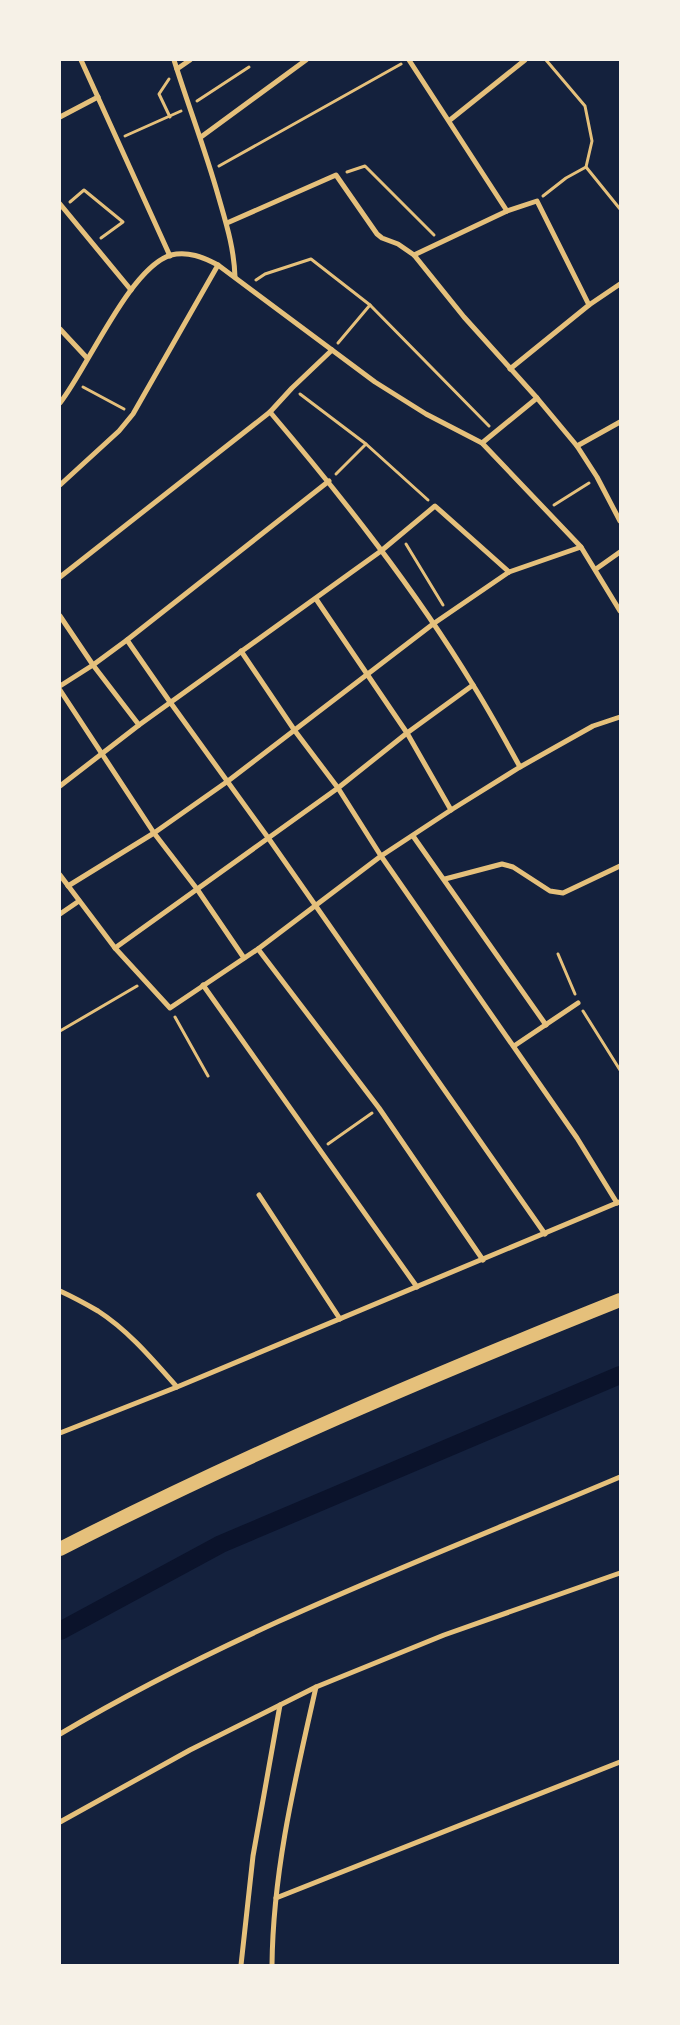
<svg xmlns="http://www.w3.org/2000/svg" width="680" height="2025" viewBox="0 0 680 2025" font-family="'Alegreya Sans',sans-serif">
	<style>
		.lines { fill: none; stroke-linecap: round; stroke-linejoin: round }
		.canal { stroke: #0b132b; stroke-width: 18 }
		.path { stroke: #e5c07b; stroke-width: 3 }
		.minor { stroke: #e5c07b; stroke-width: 5 }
		.trunk { stroke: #e5c07b; stroke-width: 14 }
	</style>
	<rect width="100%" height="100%" fill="#14213d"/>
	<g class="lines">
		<polyline class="canal" points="60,1631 221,1544 620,1375"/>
		<g class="path">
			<polyline points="169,79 159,94 170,117"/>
			<polyline points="197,101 249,67"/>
			<polyline points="125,136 181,111"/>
			<polyline points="219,166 401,64"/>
			<polyline points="586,167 620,209"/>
			<polyline points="347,172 365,166 434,235"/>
			<polyline points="543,196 566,178 586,167 592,141 585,106 546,60"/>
			<polyline points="70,202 84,190 123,222 101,238"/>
			<polyline points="256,280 265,274 311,259 370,305 489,426"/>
			<polyline points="338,343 370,305"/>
			<polyline points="83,387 124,409"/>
			<polyline points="300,394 366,444 428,500"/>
			<polyline points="336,474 366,444"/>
			<polyline points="554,505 589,483"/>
			<polyline points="406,544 443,605"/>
			<polyline points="558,954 575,994"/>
			<polyline points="583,1011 620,1070"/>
			<polyline points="175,1017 208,1076"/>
			<polyline points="60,1031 137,986"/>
			<polyline points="328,1144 372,1113"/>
		</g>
		<g class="minor">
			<polyline points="81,60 170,256"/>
			<path d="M174,60c14,45 31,89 44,135 8,28 16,52 17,82"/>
			<polyline points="409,60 507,211"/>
			<polyline points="177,69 190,60"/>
			<polyline points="60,117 98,97"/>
			<polyline points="450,120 525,60"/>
			<polyline points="201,137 306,60"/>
			<polyline points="60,204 131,290"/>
			<polyline points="227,223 336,175 377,234 382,238 398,244 414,255 464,317 537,398 577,446 597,477 620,521"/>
			<polyline points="414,255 507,211 537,201 589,305"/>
			<polyline points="60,329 87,358"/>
			<polyline points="510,369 589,305 620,284"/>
			<path d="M60,403c27,-34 70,-136 111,-148 17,-4 32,2 47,10l157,117 51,32 56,29 99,104 39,64"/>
			<path d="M270,412c73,86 144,176 203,273 17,27 32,55 47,82"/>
			<polyline points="482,443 537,398"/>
			<polyline points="577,446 620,422"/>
			<polyline points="60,485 119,431 133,414 218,265"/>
			<polyline points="596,569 620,552"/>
			<polyline points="60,577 270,412 292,388 332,350"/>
			<polyline points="316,599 407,733 451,810"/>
			<polyline points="60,616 93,665 139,725"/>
			<polyline points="127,640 170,702 269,839 545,1234"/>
			<polyline points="241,651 295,731 338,788 381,856 577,1138 617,1203"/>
			<polyline points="60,686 93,665 127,640 329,481"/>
			<polyline points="60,690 154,833 197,889 244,958"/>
			<polyline points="60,786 139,725 381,551 435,506 509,572"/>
			<polyline points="413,836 546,1025"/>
			<polyline points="60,875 115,948 170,1008 258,949 381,856 451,810 520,767 593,726 620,717"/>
			<polyline points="445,879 502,864 513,867 550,891 563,893 620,866"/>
			<polyline points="68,886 154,833 228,781 433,624 509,572 581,547"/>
			<polyline points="60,914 79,901"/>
			<polyline points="115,948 338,788 407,733 473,685"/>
			<polyline points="258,949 379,1108 483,1260"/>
			<polyline points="203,985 417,1287"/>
			<polyline points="514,1046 578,1003"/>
			<polyline points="259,1195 340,1319"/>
			<path d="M60,1291c13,6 26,13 38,20 31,20 55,49 79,76"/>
			<polyline points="60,1433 177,1387 619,1202"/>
			<path d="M60,1734c177,-105 371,-177 560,-257"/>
			<polyline points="60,1822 190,1750 316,1687 444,1635 620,1573"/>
			<polyline points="276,1898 620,1762"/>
			<polyline points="241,1965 253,1856 280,1705"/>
			<path d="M272,1965c1,-95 23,-185 44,-278"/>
		</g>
		<path class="trunk" d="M60,1549c182,-93 370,-173 560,-249"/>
	</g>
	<rect width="680" height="2025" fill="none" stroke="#f6f1e7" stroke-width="122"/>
</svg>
